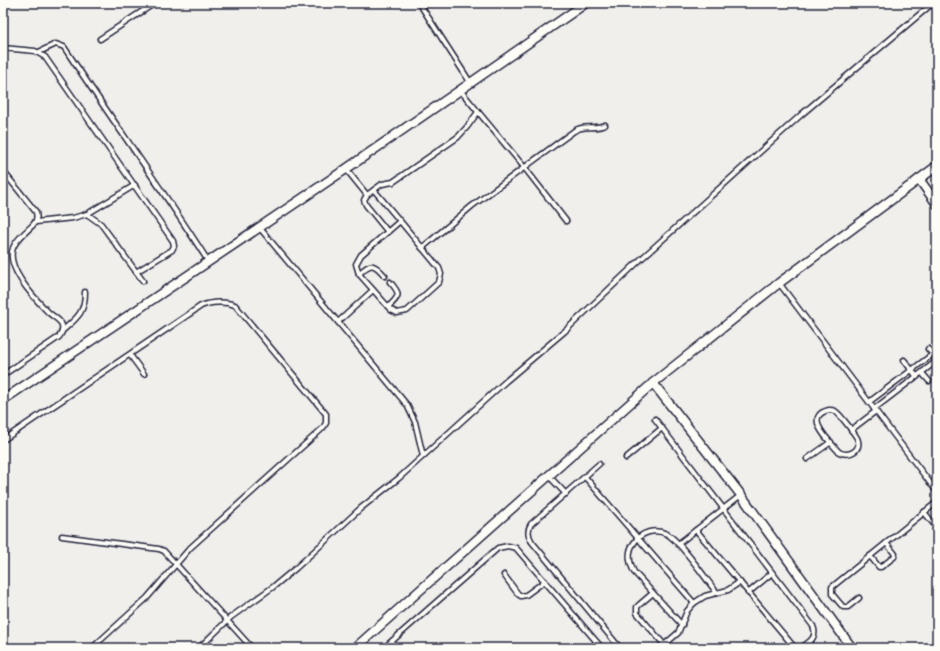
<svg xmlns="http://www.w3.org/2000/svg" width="940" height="651" viewBox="0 0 940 651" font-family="Caveat,sans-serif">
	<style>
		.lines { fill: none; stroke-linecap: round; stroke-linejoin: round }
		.lane-casing { stroke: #22223b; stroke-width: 7 }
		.street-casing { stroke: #22223b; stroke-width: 11 }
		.lane { stroke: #fdfcf7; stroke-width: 4 }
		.street { stroke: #fdfcf7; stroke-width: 8 }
	</style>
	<rect width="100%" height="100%" fill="#f0efec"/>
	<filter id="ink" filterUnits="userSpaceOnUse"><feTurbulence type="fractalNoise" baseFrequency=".025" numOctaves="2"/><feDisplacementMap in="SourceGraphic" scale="8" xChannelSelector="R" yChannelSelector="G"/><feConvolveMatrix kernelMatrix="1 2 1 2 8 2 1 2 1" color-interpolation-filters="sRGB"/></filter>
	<g filter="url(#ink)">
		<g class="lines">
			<defs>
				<g id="lane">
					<polyline points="419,3 470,82"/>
					<polyline points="100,39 155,3"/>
					<polyline points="3,48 35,51 45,57 173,241 174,246 172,250 136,272"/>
					<path d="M39,52l17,-8 8,3c47,72 98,141 144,214"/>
					<polyline points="460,90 524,167 566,221"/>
					<polyline points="346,169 367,195"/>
					<path d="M3,171l33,41c1,5 1,8 -3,13 -6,6 -17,14 -20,23 -8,20 23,52 36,65 4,3 9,6 12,10 3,5 1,10 -2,14l-56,38"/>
					<polyline points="374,190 400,221"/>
					<polyline points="87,214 101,224 143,281"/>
					<polygon points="400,221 439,268 441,274 439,282 407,311 397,313 391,310 359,274 356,264 361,255"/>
					<polyline points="36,222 73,218 87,214 135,185"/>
					<polyline points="259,227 407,405 415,422 423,456"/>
					<polyline points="388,232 366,205 364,200 367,195 382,184 393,182 458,137 467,127 478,112"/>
					<path d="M422,248l50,-42 102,-75c10,-7 20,-1 31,-6"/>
					<path d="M359,274c12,-12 15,-11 26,2"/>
					<polyline points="779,283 937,492"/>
					<path d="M388,307c12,-11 13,-13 2,-25"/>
					<polyline points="338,322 373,290"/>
					<path d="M62,331c15,-13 23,-18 23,-39"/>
					<polyline points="130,355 144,374"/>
					<polyline points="904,360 917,377"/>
					<polyline points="922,373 929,381"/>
					<polyline points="869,402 933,354"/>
					<polyline points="874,409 934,363 936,358 928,349"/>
					<path d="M829,410c3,0 4,0 6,1 5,3 19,22 22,27 6,13 -9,19 -18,14 -9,-10 -37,-36 -10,-42z"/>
					<path d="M655,419l158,207c5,12 -4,16 -12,22"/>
					<polyline points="851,430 876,411"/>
					<path d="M3,440l198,-134c9,-4 24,-5 34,-1l91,109v9l-3,5 -133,120 -43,50 -55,50"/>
					<polyline points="626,458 662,428"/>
					<polyline points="807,459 831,442"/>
					<path d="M599,464l-68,60c-4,6 -3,12 1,18l88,106"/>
					<polyline points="548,475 566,494"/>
					<polyline points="585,477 694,603"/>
					<polyline points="924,512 937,528"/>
					<polyline points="696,530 795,648"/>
					<polyline points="62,536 159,549 164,551 252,648"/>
					<polyline points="678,544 741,495"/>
					<polyline points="870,556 879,567 881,567 894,557 895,554 886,543"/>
					<polyline points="504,575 518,594 521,596 526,595 545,581"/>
					<polyline points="653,593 639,605 637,607 637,613 667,648"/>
					<polyline points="748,593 772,573"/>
					<polyline points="859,598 848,607 843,607 832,594 832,587 937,502"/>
					<path d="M682,625l-48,-53c-5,-10 -7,-20 0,-29 7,-11 21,-15 33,-9 14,8 39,45 50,59"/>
					<polyline points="664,645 678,633 687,611 694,603 705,596 728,590 740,582"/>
					<polyline points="199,648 231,617 273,587 296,568 361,508 399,478 506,381 565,331 641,259 802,114 933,3"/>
					<polyline points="384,648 498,548 508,546 516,548 602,648"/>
				</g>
				<g id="street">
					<polyline points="919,179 937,204"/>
					<polyline points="653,383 741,495 852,648"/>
					<polyline points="3,400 346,169 586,3"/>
					<polyline points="355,648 653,383 779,283 937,166"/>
				</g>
			</defs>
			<use href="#lane" class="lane-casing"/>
			<use href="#street" class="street-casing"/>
			<use href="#lane" class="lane"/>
			<use href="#street" class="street"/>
		</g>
	</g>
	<rect width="940" height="651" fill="none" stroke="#fdfcf7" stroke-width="16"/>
	<rect x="8" y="8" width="924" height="635" fill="none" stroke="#22223b" stroke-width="1.5" filter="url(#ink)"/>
</svg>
